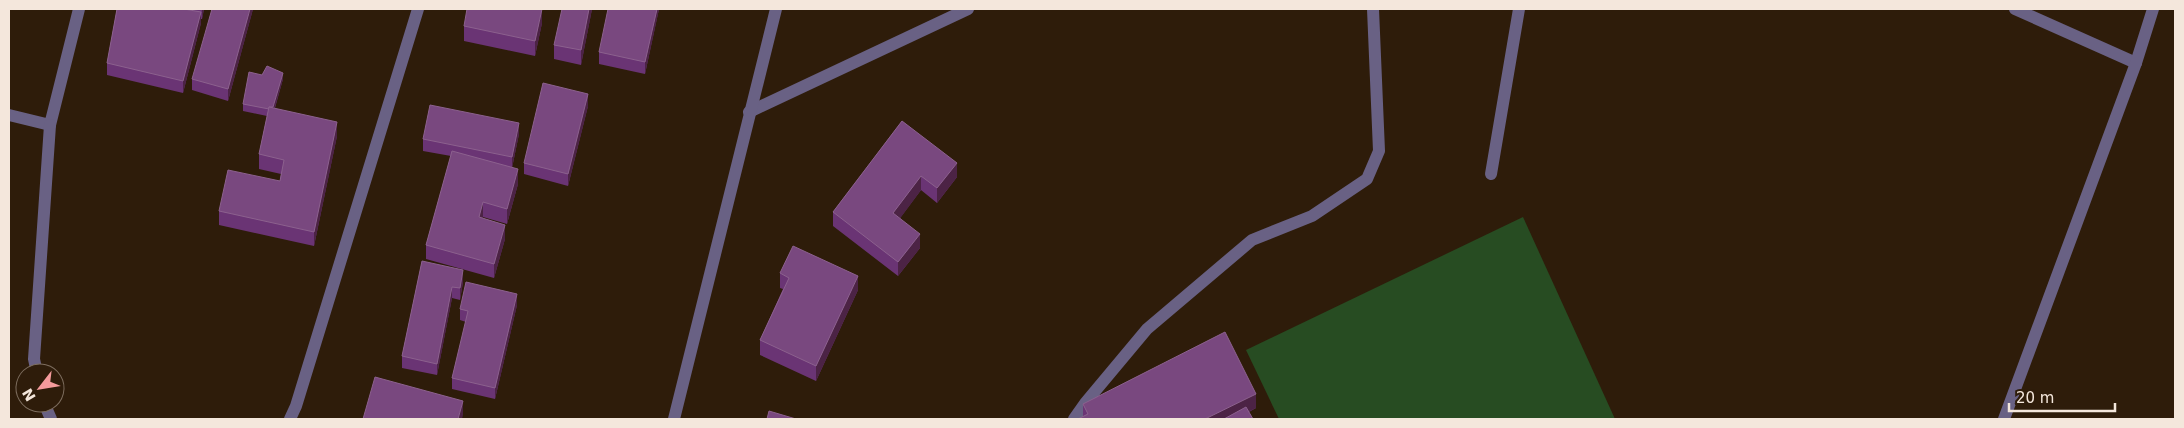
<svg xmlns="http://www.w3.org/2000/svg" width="2184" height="428" viewBox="0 0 2184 428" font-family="'DejaVu Sans',sans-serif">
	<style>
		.green { fill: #274c22 }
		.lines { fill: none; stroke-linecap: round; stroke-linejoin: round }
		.minor { stroke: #696184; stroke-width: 12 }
		.wall { fill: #6a3474 }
		.shaded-wall { fill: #4c2345 }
		.building { fill: #79487f; stroke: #8c618e }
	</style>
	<rect width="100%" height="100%" fill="#2e1c0a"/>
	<polygon class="green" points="1523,217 1615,419 1279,419 1246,350"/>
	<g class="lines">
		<g class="minor">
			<polyline points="2015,9 2136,63"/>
			<polyline points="749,112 968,9"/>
			<polyline points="9,115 50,125 79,9"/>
			<polyline points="1491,174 1519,9"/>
			<polyline points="37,373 34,359 50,125"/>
			<polyline points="44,403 51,419"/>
			<polyline points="290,419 296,406 418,9"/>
			<polyline points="674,419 776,9"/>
			<polyline points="1074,419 1086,402 1147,329 1252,240 1312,216 1367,179 1379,151 1373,9"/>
			<polyline points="2004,419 2136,63 2153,9"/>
		</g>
	</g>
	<g class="wall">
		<polygon points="117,9 204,9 202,19 201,19 201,23 183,93 107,75 107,63"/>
		<polygon points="253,9 228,101 192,90 192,79"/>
		<polygon points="592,9 581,65 554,59 554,45"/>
		<polygon points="659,9 645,74 599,64 599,52"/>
		<polygon points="542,23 535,56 464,41 464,26"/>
		<polygon points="283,79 275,108 337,136 314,246 219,225 219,211 280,181 281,174 259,169 259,154 267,116 243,111 243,104"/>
		<polygon points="588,106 568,186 524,174 524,163"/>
		<polygon points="902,121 957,177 937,203 921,190 900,218 920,248 898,276 833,226 833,212"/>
		<polygon points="519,134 512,168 518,184 507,224 483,217 483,218 505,239 494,278 426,259 426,245 451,156 423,151 423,139"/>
		<polygon points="422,261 463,282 460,300 452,298 437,375 402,368 402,356"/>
		<polygon points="780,273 858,290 816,381 760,355 760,340 783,289 780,288"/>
		<polygon points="517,305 495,399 452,389 452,378 466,322 460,320 460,309"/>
		<polygon points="1083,404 1256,408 1249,412 1083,417"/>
	</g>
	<g class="shaded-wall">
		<polygon points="202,9 204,9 202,19"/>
		<polygon points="250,9 253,9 228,101 228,89"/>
		<polygon points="542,9 542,23 535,56 535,41"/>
		<polygon points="589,9 592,9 581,65 581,50"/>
		<polygon points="657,9 659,9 645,74 645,62"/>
		<polygon points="201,12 201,23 183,93 183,81"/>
		<polygon points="283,73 283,79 272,117 272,110"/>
		<polygon points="588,94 588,106 568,186 568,174"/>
		<polygon points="337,122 337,136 314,246 314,232"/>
		<polygon points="519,123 519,134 512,168 512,157"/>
		<polygon points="957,163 957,177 937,203 937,188"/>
		<polygon points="518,169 518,184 507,224 507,209"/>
		<polygon points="921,176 921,190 893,228 893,213"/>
		<polygon points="483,202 483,217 479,232 479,217"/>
		<polygon points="505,225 505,239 494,278 494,264"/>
		<polygon points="920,234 920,248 898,276 898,262"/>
		<polygon points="463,270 463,282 460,300 460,288"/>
		<polygon points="858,276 858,290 816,381 816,366"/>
		<polygon points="452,287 452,298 437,375 437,364"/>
		<polygon points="517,294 517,305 495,399 495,388"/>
		<polygon points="1256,394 1256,408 1234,419 1205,419"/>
		<polygon points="463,401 463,415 462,419 458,419"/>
	</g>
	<g class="building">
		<polygon points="117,9 184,9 201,12 183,81 107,63"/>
		<polygon points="212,9 250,9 228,89 192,79"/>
		<polygon points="467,9 542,9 535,41 464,26"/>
		<polygon points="562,9 589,9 581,50 554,45"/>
		<polygon points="608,9 657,9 645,62 599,52"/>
		<polygon points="267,66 283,73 273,107 269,107 269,109 243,104 249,72 262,75"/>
		<polygon points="543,83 588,94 568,174 524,163"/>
		<polygon points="430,105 519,123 512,157 423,139"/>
		<polygon points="269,107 337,122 314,232 219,211 228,170 280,181 284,160 259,154"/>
		<polygon points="902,121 957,163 937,188 921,176 893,213 920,234 898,262 833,212"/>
		<polygon points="452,151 518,169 507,209 483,202 479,217 505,225 494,264 426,245"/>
		<polygon points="793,246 858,276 816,366 760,340 789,278 780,273"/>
		<polygon points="422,261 463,270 460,288 452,287 437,364 402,356"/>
		<polygon points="466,282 517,294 495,388 452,378 468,311 460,309"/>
		<polygon points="1225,332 1256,394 1205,419 1078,419 1088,414 1083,404"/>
		<polygon points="375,377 463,401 458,419 363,419"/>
		<polygon points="1246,407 1253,419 1224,419"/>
		<polygon points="769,411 796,419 767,419"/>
	</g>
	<rect width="2184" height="428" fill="none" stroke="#f4e7dc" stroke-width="20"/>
	<g transform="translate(40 388) rotate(239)"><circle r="24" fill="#2e1c0a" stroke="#7d6d5e"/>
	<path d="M0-4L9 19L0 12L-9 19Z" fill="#f59b9c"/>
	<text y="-8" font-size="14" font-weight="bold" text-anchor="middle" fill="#f4e7dc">N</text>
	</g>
	<path d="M2009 403v8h106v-8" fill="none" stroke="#f4e7dc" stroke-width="2.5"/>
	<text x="2016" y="403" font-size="15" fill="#f4e7dc" stroke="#2e1c0a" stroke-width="4" paint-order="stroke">20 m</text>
</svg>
